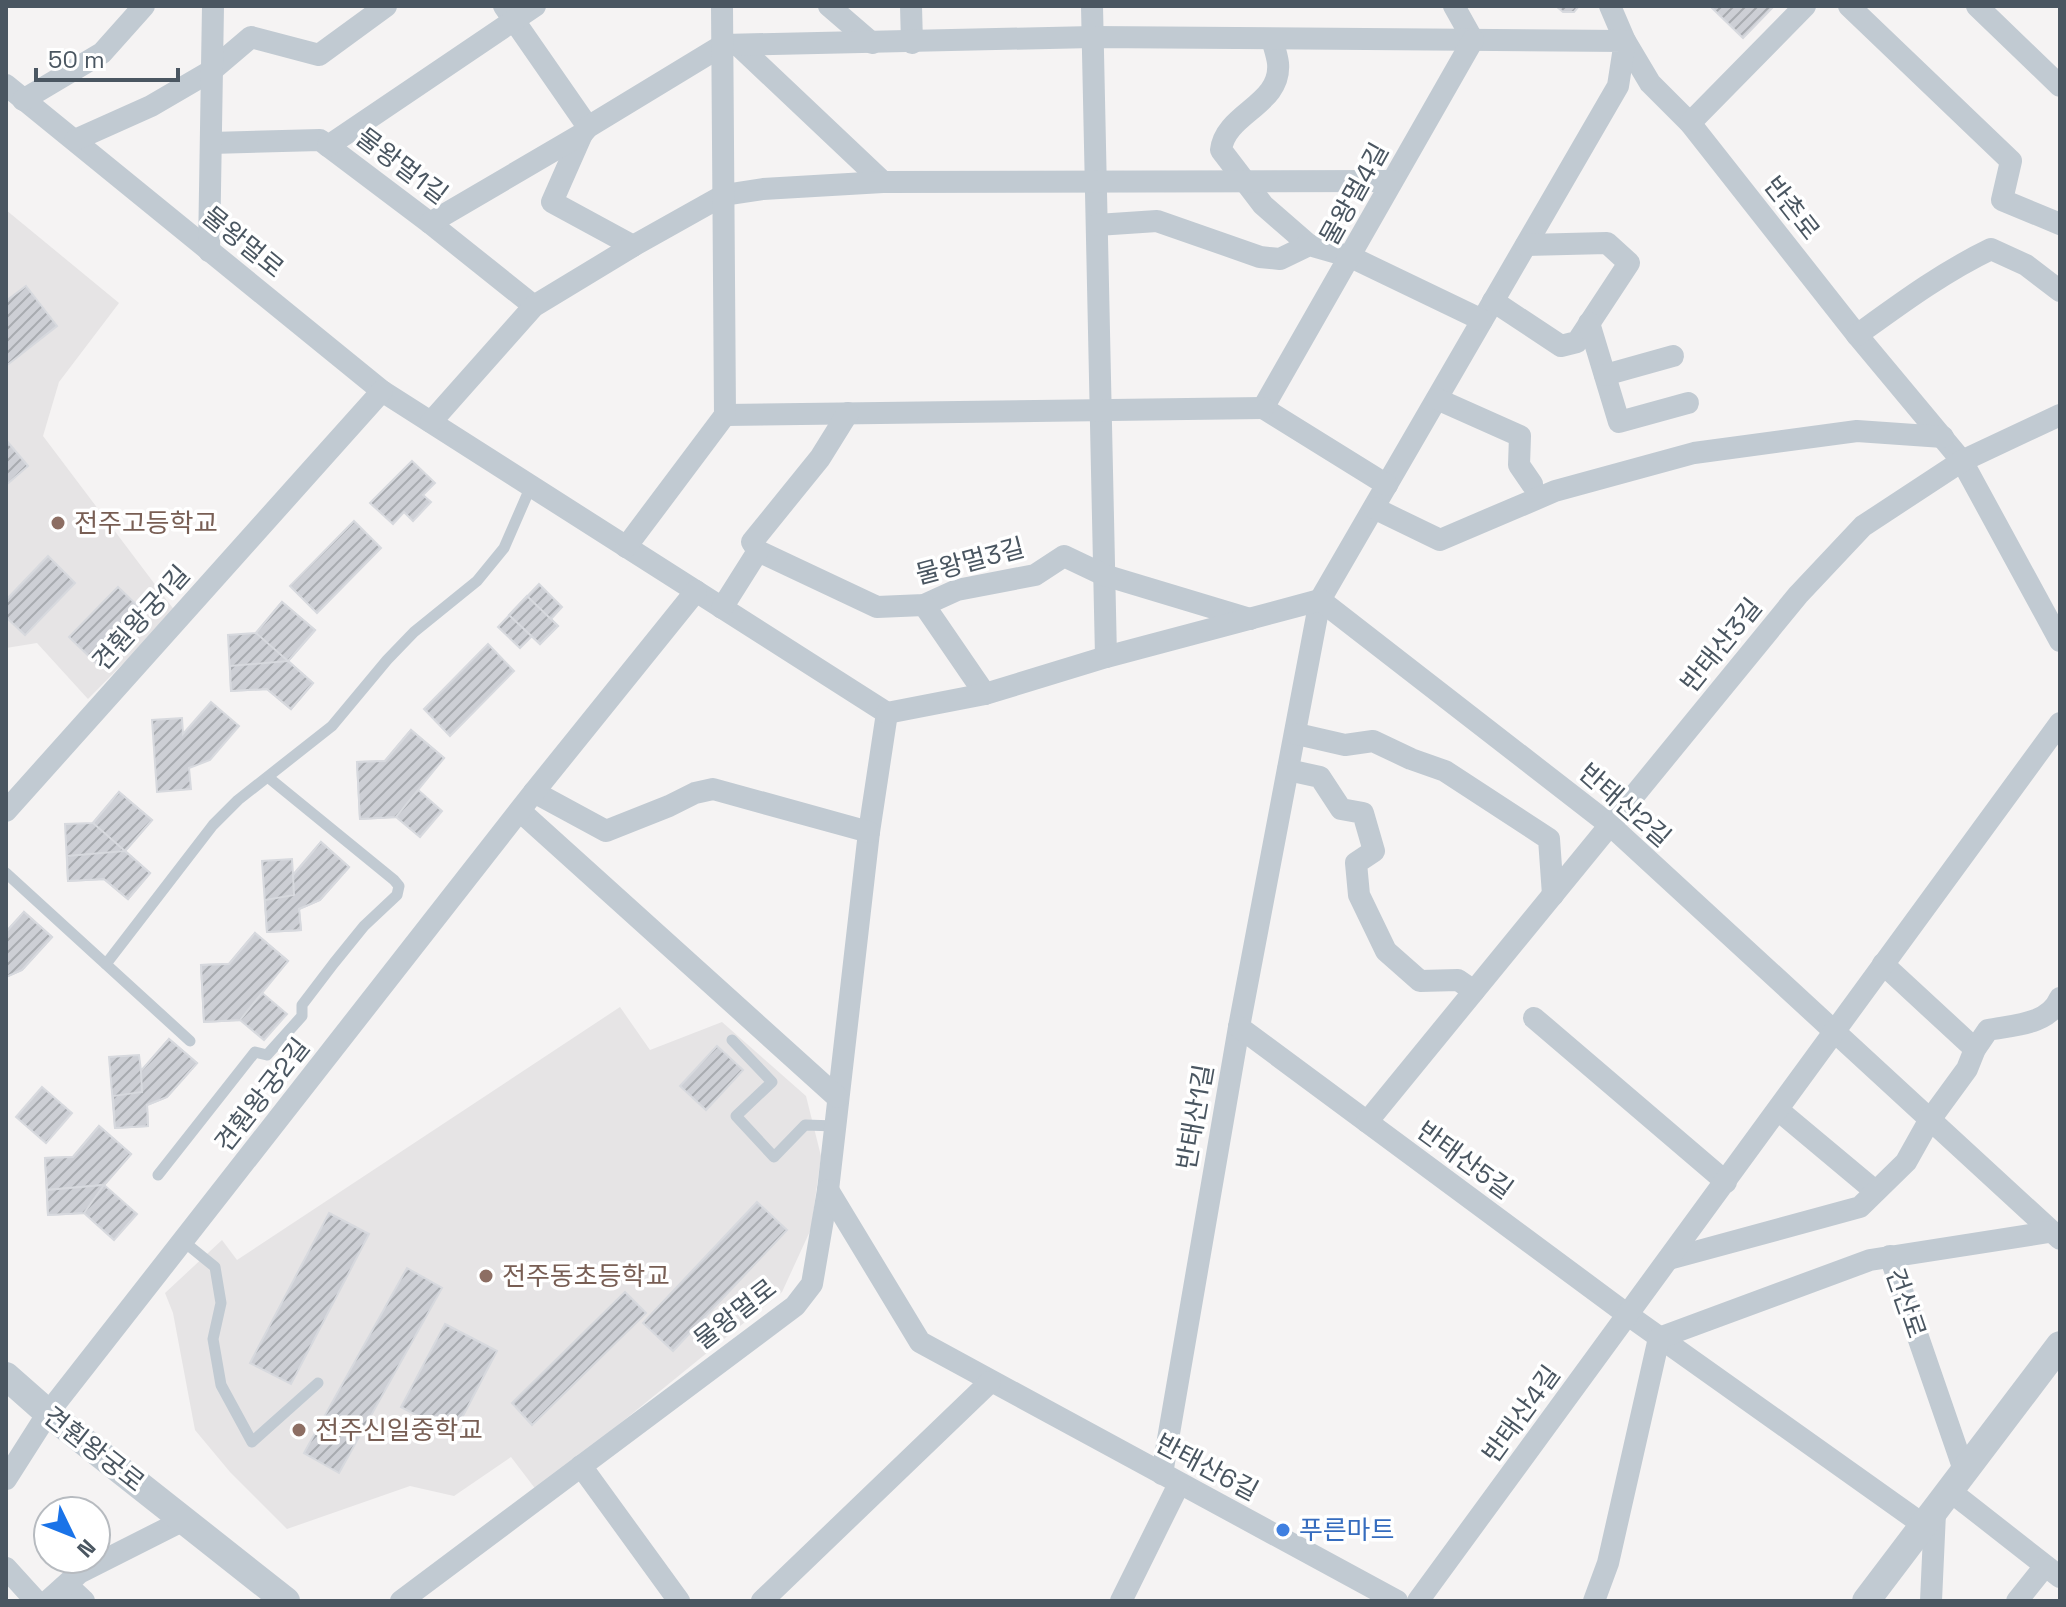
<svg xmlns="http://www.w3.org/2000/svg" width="2066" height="1607" viewBox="0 0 2066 1607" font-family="'Space Grotesk','Noto Sans KR',sans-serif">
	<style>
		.education { fill: #e6e4e5 }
		.building { fill: url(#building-hatch); stroke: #d7d9de; stroke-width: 2 }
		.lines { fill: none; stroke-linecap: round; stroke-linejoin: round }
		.service { stroke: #c1cad2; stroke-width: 11 }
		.minor { stroke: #c1cad2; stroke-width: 22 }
		.tertiary { stroke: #c1cad2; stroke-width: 28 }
		.education-dot { fill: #8d6e63; stroke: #fff; stroke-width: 3 }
		.shop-dot { fill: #3f7fe0; stroke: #fff; stroke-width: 3 }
		.labels { text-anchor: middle; stroke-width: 7; stroke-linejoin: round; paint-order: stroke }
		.street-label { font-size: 26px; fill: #4a5661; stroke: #fff }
		.education-label { font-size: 26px; fill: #785e54; stroke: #fff; text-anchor: start }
		.shop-label { font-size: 26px; fill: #366cbe; stroke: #fff; text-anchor: start }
	</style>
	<defs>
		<pattern id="building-hatch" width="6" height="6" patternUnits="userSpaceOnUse" patternTransform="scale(2)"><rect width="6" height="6" fill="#cdcfd5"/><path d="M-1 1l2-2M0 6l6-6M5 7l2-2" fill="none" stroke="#a8abb0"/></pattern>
	</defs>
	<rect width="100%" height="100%" fill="#f5f3f3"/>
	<g class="education">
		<polygon points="6,210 119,303 59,382 43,436 175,611 88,699 37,643 6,648"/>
		<polygon points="620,1007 650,1050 722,1022 806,1096 821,1156 811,1229 782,1292 537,1491 511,1457 454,1496 410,1486 287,1529 230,1472 195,1430 173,1313 165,1293 222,1240 237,1260"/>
	</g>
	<g class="building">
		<polygon points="1556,6 1579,6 1574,12 1563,12"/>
		<polygon points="1710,6 1774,6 1743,38"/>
		<polygon points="26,286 57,326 6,366 6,301"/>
		<polygon points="6,440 28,466 6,485"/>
		<polygon points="412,461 435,483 423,495 431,502 413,521 404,512 393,524 370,503"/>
		<polygon points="354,521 381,548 317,613 290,586"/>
		<polygon points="48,556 75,583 25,635 6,617 6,600"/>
		<polygon points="539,584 562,607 551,619 558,626 540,644 532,636 520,648 498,627"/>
		<polygon points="118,587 145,613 96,663 69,637"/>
		<polygon points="527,596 558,626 540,644 509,615"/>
		<polygon points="282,602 315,630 288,661 313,683 291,709 267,689 231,691 228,635 256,633"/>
		<polygon points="282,602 315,630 288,661 256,633"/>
		<polygon points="488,644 514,671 450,736 424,709"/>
		<polygon points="288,661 313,683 291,709 267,689 231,691 230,666"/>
		<polygon points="211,702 239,726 210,760 189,768 191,789 157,792 152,720 182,718 183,734"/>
		<polygon points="411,730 444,758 417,789 442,811 420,837 396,817 360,819 357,762 385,761"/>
		<polygon points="411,730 444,758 396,817 360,819 357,762 385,761"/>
		<polygon points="119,792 152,820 125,851 150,873 128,899 104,879 68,881 65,824 93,823"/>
		<polygon points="119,792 152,820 125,851 93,823"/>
		<polygon points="321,842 349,867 320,900 299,909 301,930 267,932 262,861 292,859 293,875"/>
		<polygon points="321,842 349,867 320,900 299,909 301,930 267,932 265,900 294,895 293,875"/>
		<polygon points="125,851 150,873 128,899 104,879 68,881 67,856"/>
		<polygon points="24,912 52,937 22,970 6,977 6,932"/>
		<polygon points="24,912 52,937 22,970 6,977 6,932"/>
		<polygon points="255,933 288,961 261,992 287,1014 264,1040 240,1020 204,1022 201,965 229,964"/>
		<polygon points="255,933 288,961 240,1020 204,1022 201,965 229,964"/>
		<polygon points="169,1039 197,1063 167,1097 147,1105 148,1126 115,1128 109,1057 139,1055 141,1071"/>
		<polygon points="169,1039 197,1063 167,1097 147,1105 148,1126 115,1128 113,1096 142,1092 141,1071"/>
		<polygon points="717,1046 743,1070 706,1110 680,1086"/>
		<polygon points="42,1087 72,1113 46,1143 16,1117"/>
		<polygon points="99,1126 131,1154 104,1185 137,1214 114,1240 84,1213 48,1215 45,1158 73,1157"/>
		<polygon points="99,1126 131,1154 104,1185 47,1190 45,1158 73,1157"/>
		<polygon points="104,1185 84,1213 48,1215 47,1190"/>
		<polygon points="757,1202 787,1230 673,1351 643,1323"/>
		<polygon points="329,1213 369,1234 291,1384 250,1363"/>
		<polygon points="407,1268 442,1288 339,1473 304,1453"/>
		<polygon points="625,1292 646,1313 532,1425 512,1403"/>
		<polygon points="445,1324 497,1351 453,1435 401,1407"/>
	</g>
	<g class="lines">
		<g class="service">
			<polyline points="6,873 190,1041"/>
			<polyline points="106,964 213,825 238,800 332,726 387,660 414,632 477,581 504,548 531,486"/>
			<polyline points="732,1040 772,1082 736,1116 774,1157 805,1125 836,1126"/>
			<polyline points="158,1175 255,1052 267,1055 302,1016 302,1005 334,963 364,926 397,895 399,886 394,880 269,778"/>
			<polyline points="183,1241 215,1267 221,1303 213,1339 221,1385 252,1442 318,1383"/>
		</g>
		<g class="minor">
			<polyline points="504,6 588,127"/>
			<polyline points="829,6 872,43"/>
			<polyline points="911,6 912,43"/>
			<polyline points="1092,6 1106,657"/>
			<polyline points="1454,6 1473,40"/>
			<polyline points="1610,6 1625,41 1650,83 1690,123 1857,335 1962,461 2060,641"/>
			<polyline points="1849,6 2011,161 2002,200 2060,224"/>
			<polyline points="1977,6 2060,86"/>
			<path d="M1272,39c2,8 5,16 6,24 4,42 -53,50 -57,87l42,55 46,40"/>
			<polyline points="738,45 883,182"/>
			<polyline points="6,85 382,391 887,713 869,832 828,1190 812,1284 795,1306 401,1601"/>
			<polyline points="23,100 102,53 144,6"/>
			<polyline points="1690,123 1805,6"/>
			<polyline points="582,134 552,202 633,246"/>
			<polyline points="75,140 151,106 211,71 251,37 319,55 386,6"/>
			<polyline points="211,143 320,140 430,223 534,306"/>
			<polyline points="328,146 535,6"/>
			<polyline points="430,223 582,134 588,127 723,45 1093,37 1625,41 1618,86 1320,600 1239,1027 1162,1474"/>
			<polyline points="1097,225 1157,221 1260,257 1280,259 1309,245 1351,257 1482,320"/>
			<polyline points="209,251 213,6"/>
			<polyline points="1493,301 1561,346 1577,342 1629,263 1607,243 1526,245"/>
			<polyline points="1589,323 1619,422 1688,403"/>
			<path d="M1857,335c43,-31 86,-63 134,-86l35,16 34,26"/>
			<polyline points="1605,375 1673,356"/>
			<polyline points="1437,399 1520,436 1519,465 1532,484"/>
			<polyline points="1263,408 1473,40"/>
			<polyline points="1263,408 1387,485"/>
			<polyline points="725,415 1263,408"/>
			<polyline points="431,422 534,306 633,246 724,195 763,189 883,182 1392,181"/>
			<polyline points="1374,508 1440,540 1555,491 1694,453 1857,431 1943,437"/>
			<polyline points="626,547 725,415 722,6"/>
			<polyline points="758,551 877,607 924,605 957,590 1035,575 1064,556 1104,575 1250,619"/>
			<polyline points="924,605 985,694"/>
			<polyline points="722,608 758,551 752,542 820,458 848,413"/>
			<polyline points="887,713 985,694 1106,657 1320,600 1610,825 2060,1239"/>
			<polyline points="1297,734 1345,745 1373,741 1411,759 1445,771 1549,839 1553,895"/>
			<polyline points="1288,770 1320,777 1341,809 1363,813 1374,851 1356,863 1359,895 1386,951 1420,981 1458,980 1474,991"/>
			<polyline points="534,792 606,831 669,806 695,793 713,789 869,832"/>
			<polyline points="6,811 382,391"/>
			<polyline points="520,811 837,1097"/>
			<polyline points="1883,964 1975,1049"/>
			<polyline points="1534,1018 1726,1182"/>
			<polyline points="1239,1027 1628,1315 1925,1526"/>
			<polyline points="1778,1110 1875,1191"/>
			<polyline points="1367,1122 1798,595 1863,526 1962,461 2060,415"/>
			<polyline points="828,1190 920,1342 1397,1601"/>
			<polyline points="1890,1256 1964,1470"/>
			<path d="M1669,1259l191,-52 46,-45 23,-41 38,-52 8,-20 13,-19c25,-5 61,-5 72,-32"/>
			<polyline points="581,1466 679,1601"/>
			<polyline points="6,1479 48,1413 534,792 696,591"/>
			<polyline points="1950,1491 2060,1577"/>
			<polyline points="6,1568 36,1601"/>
			<polyline points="67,1585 84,1601"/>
			<polyline points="48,1601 79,1573 184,1520"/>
			<polyline points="762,1601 990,1382"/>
			<polyline points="1121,1601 1179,1484"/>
			<polyline points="1418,1601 2060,723"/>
			<polyline points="1594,1601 1608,1563 1659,1338 1870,1260 2049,1232"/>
			<polyline points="1931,1601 1935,1513"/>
			<polyline points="2017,1601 2045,1566"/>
		</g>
		<g class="tertiary">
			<polyline points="6,1376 48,1413 286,1601"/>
			<polyline points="1866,1601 2060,1345"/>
		</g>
	</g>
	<g class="education-dot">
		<circle cx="58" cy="523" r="8"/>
		<circle cx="486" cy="1276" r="8"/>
		<circle cx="299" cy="1430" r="8"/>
	</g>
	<circle class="shop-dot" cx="1283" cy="1530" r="8"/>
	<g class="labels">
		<g class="street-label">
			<text transform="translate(402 166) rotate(37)" y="9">물왕멀1길</text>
			<text transform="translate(1354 194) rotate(-61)" y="9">물왕멀4길</text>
			<text transform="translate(1792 208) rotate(52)" y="9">반촌로</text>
			<text transform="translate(243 242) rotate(39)" y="9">물왕멀로</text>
			<text transform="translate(970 561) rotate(-15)" y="9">물왕멀3길</text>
			<text transform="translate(141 618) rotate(-48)" y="9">견훤왕궁1길</text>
			<text transform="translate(1721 645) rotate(-51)" y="9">반태산3길</text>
			<text transform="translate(1625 805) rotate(41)" y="9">반태산2길</text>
			<text transform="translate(262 1095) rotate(-52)" y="9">견훤왕궁2길</text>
			<text transform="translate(1195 1117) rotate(-80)" y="9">반태산1길</text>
			<text transform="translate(1465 1160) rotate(36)" y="9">반태산5길</text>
			<text transform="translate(1906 1303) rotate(71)" y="9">건산로</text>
			<text transform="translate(735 1314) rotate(-38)" y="9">물왕멀로</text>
			<text transform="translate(1521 1414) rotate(-54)" y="9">반태산4길</text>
			<text transform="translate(94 1449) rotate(38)" y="9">견훤왕궁로</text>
			<text transform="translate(1207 1467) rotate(28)" y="9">반태산6길</text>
		</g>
		<g class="education-label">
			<text x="74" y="532">전주고등학교</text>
			<text x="502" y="1285">전주동초등학교</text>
			<text x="315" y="1439">전주신일중학교</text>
		</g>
		<g class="shop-label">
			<text x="1299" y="1539">푸른마트</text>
		</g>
	</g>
	<rect width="2066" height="1607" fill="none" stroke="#4a5661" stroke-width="16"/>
	<g transform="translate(72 1535) rotate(133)"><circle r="38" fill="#ffffff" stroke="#b7bbc0" stroke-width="2"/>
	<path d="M0-6L14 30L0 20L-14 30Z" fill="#1a73e8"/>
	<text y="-12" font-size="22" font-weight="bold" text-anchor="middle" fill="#4a5661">N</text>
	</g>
	<path d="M36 68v12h142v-12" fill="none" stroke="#4a5661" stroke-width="4"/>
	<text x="48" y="68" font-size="24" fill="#4a5661" stroke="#ffffff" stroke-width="6" paint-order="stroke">50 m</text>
</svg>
